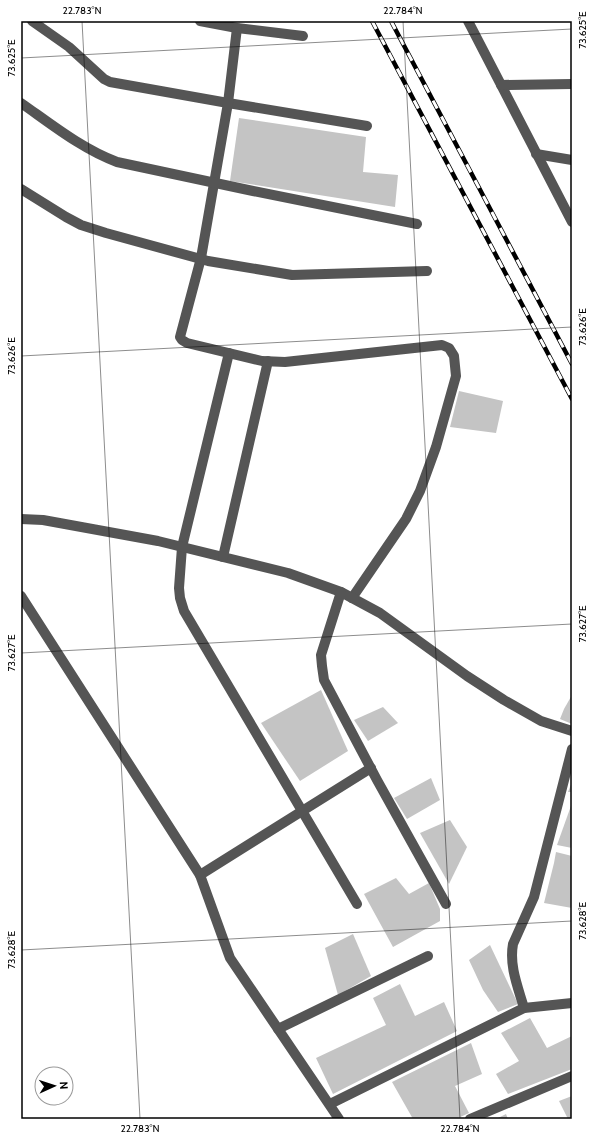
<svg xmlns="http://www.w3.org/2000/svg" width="593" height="1140" viewBox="0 0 593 1140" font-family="Cabin,sans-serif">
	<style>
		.building { fill: #c4c4c4 }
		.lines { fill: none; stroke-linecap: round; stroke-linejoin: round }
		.minor { stroke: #555; stroke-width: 10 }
		.rail-casing { stroke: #000; stroke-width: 4.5 }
		.rail { stroke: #fff; stroke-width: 3; stroke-dasharray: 9; stroke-linecap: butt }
		.ticks { fill: none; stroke: #000; stroke-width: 1; stroke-opacity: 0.45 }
		.neatline { fill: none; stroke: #000; stroke-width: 1.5 }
		.ticks-label { font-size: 10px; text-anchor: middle; fill: #000 }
	</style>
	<rect width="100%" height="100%" fill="#fff"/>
	<g class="building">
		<polygon points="239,118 366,137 363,172 398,175 395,207 230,181"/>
		<polygon points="459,391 503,401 496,433 450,427"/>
		<polygon points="321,690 348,751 300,781 261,723"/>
		<polygon points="572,695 572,724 560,719 564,709"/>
		<polygon points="383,707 398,723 368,741 354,720"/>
		<polygon points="431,778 440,800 407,819 394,798"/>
		<polygon points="572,782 572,792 568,792"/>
		<polygon points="572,803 572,848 557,845"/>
		<polygon points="450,820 467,847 449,884 420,833"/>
		<polygon points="556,852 572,856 572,908 544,903 554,863"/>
		<polygon points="396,878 409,894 429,883 440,909 440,921 393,947 364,894"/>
		<polygon points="353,934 371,976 338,995 325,948"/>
		<polygon points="490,945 518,1004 498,1012 483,990 469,960"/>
		<polygon points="400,984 415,1016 444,1002 457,1031 333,1094 316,1058 386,1025 373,998"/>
		<polygon points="530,1018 547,1048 572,1036 572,1069 508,1094 496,1074 519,1061 501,1033"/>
		<polygon points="471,1043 482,1074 455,1086 469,1113 456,1119 413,1119 392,1082"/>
		<polygon points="572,1096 572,1119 568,1119 559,1101"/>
		<polygon points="506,1114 508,1119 496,1119"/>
	</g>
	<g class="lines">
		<g class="minor">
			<polyline points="32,21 69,47 104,79 110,82 228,103 367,126"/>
			<polyline points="200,21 237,28 303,36"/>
			<polyline points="468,21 572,222"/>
			<polyline points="237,28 228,103 201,258 180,337 182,340 187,343 262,361 285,362 442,345 449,348 454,356 456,376 436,447 420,491 406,519 352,598"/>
			<polyline points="501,85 572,84"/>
			<path d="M21,103c30,21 61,46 96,59l136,29 164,33"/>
			<polyline points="536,154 572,160"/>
			<polyline points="21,189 66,217 81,225 106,233 208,261 292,275 427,271"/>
			<polyline points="229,353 182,547 179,588 180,598 184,611 357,904"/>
			<polyline points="21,519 43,520 158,541 288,573 341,592 380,613 467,676 504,700 541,721 572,731"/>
			<polyline points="223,557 268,361"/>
			<polyline points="341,592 321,655 322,666 324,680 377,780 446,904"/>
			<polyline points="21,596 200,875 230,958 339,1119"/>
			<polyline points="200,875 371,768"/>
			<path d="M524,1008c-6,-21 -15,-42 -11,-64l21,-47 38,-148"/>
			<polyline points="278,1029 428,956"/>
			<polyline points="330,1104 524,1008 572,1003"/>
			<polyline points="470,1119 572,1076"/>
		</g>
		<defs>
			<g id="rail">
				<polyline points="372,21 572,399"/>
				<polyline points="391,21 572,364"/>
			</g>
		</defs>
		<use href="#rail" class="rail-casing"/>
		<use href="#rail" class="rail"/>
	</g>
	<path class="ticks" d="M82,21l58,1098M403,21l57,1098M21,58l551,-29M21,356l551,-29M21,653l551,-29M21,950l551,-29"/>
	<rect width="593" height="1140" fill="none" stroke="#ffffff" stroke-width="44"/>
	<g transform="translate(54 1086) rotate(87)"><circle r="19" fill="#ffffff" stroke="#999999"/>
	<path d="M0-3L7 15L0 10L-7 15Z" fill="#000000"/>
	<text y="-6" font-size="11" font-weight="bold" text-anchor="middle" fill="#000000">N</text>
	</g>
	<rect x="22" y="22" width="549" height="1096" class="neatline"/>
	<g class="ticks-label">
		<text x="82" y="14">22.783°N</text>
		<text x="403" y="14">22.784°N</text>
		<text transform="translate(582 30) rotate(-90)" y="4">73.625°E</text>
		<text transform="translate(11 58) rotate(-90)" y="4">73.625°E</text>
		<text transform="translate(582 327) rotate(-90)" y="4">73.626°E</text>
		<text transform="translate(11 356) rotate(-90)" y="4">73.626°E</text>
		<text transform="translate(582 624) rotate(-90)" y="4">73.627°E</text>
		<text transform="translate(11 653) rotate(-90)" y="4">73.627°E</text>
		<text transform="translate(582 921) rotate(-90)" y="4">73.628°E</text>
		<text transform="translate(11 950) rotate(-90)" y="4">73.628°E</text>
		<text x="140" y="1132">22.783°N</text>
		<text x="460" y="1132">22.784°N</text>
	</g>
</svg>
